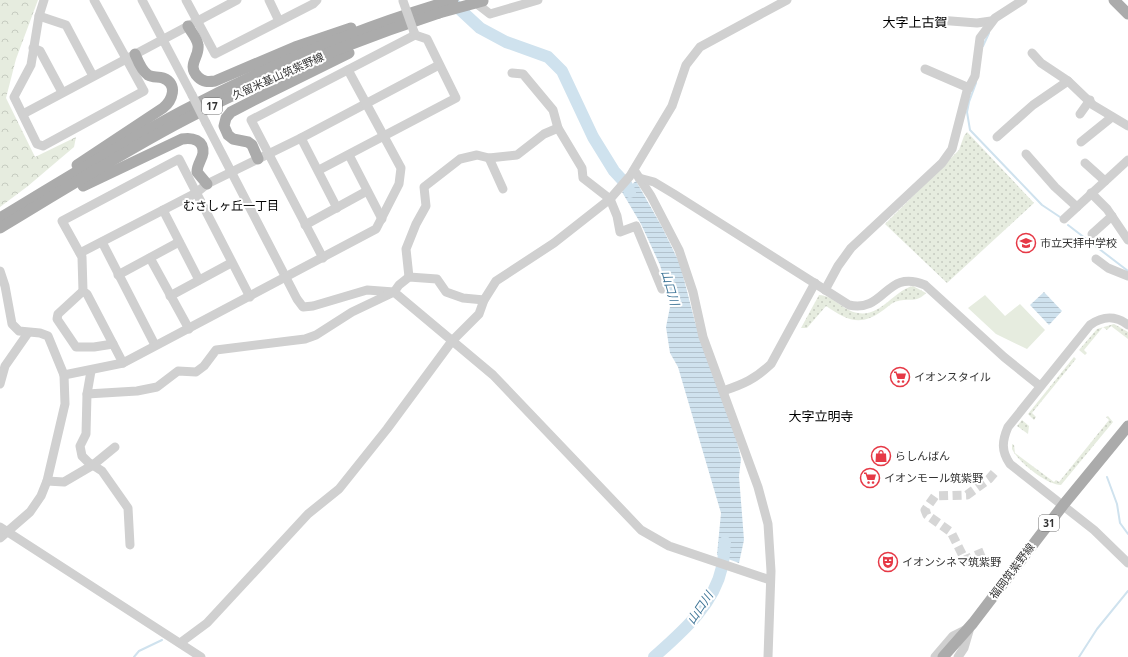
<svg xmlns="http://www.w3.org/2000/svg" width="1128" height="657" viewBox="0 0 1128 657" font-family="'Noto Sans','Noto Sans JP',sans-serif">
	<style>
		.forest { fill: url(#forest-crowns) }
		.park { fill: url(#park-dots) }
		.pitch { fill: #e6ecdf }
		.water { fill: url(#water-rules) }
		.lines { fill: none; stroke-linecap: round; stroke-linejoin: round }
		.stream { stroke: #cfe2ee; stroke-width: 2 }
		.river { stroke: #cfe2ee; stroke-width: 12 }
		.minor-tunnel { stroke: #d6d6d6; stroke-width: 9; stroke-dasharray: 9 4.5; stroke-linecap: butt }
		.minor { stroke: #d0d0d0; stroke-width: 9 }
		.major { stroke: #ababab; stroke-width: 11 }
		.minor-bridge { stroke: #d0d0d0; stroke-width: 9 }
		.major-bridge { stroke: #ababab; stroke-width: 11 }
		.labels { text-anchor: middle; stroke-width: 4; stroke-linejoin: round; paint-order: stroke }
		.shield { fill: #fff; stroke: #707070; stroke-width: 1 }
		.shield-label { font-size: 10px; font-weight: bold; fill: #333 }
		.street-label { font-size: 11px; fill: #333; stroke: #fff }
		.poi-label { font-size: 11px; fill: #333; stroke: #fff; text-anchor: start }
		.neighbourhood-label { font-size: 12px; fill: #000; stroke: #fff }
		.water-label { font-size: 12px; font-style: italic; fill: #3f7597; stroke: #fff }
		.quarter-label { font-size: 13px; fill: #000; stroke: #fff }
	</style>
	<defs>
		<pattern id="forest-crowns" width="20" height="18" patternUnits="userSpaceOnUse"><rect width="20" height="18" fill="#e6ecdf"/><path d="M2 6a3 3 0 1 1 6 0M12 15a3 3 0 1 1 6 0" fill="none" stroke="#c6cbc0"/></pattern>
		<pattern id="park-dots" width="8" height="8" patternUnits="userSpaceOnUse"><rect width="8" height="8" fill="#e6ecdf"/><path d="M2 2h.1M6 6h.1" fill="none" stroke="#c6cbc0" stroke-width="1.8" stroke-linecap="round"/></pattern>
		<pattern id="water-rules" width="6" height="5" patternUnits="userSpaceOnUse"><rect width="6" height="5" fill="#cfe2ee"/><path d="M0 2.5h6" fill="none" stroke="#b2c2cd"/></pattern>
	</defs>
	<rect width="100%" height="100%" fill="#fff"/>
	<polygon class="forest" points="0,0 38,0 16,59 6,98 35,157 76,137 74,147 28,186 0,207"/>
	<g class="park">
		<polygon points="967,132 1034,203 947,283 885,224 959,150 964,136"/>
		<path d="M913,286l13,7c-9,10 -17,5 -28,8 -6,1 -11,7 -16,10 -22,16 -35,9 -56,-5l-19,22h-6l18,-33c14,0 24,16 39,18 23,4 35,-22 55,-27z"/>
		<polygon points="1114,324 1128,332 1128,339 1111,326 1107,330 1103,327 1084,350 1087,353 1085,355 1079,350 1097,329"/>
		<polygon points="1074,357 1076,359 1032,413 1036,417 1034,420 1028,414"/>
		<path d="M1108,416l5,6 -52,63c-14,0 -43,-23 -49,-36v-5l2,1 1,8 39,29 2,-2 3,2 50,-62 -3,-3z"/>
		<polygon points="1022,420 1029,426 1028,434 1017,426"/>
	</g>
	<polygon class="pitch" points="985,295 1005,316 1020,304 1045,330 1027,349 996,334 968,308"/>
	<g class="water">
		<polygon points="636,181 662,227 680,264 695,322 735,432 741,459 739,476 744,540 739,563 717,555 721,513 678,367 670,353 666,327 671,302 660,265 641,224 622,192"/>
		<polygon points="1044,292 1062,311 1049,325 1030,305"/>
	</g>
	<g class="lines">
		<g class="stream">
			<polyline points="983,46 989,33"/>
			<polyline points="976,83 969,102 967,112 970,130 1042,205 1060,217"/>
			<polyline points="1068,225 1128,271"/>
			<polyline points="1107,477 1117,504 1120,523 1128,534"/>
			<polyline points="134,657 139,651 162,640"/>
			<polyline points="1079,657 1097,629 1128,591"/>
		</g>
		<g class="river">
			<polyline points="452,2 480,28 506,42 548,57 562,71 593,137 614,171 626,184 630,192"/>
			<path d="M654,657c28,-25 60,-52 68,-90 2,-8 2,-17 3,-25"/>
		</g>
		<polyline class="minor-tunnel" points="984,552 965,560 951,532 927,515 925,510 935,496 967,495 989,479 996,471"/>
		<g class="minor">
			<polyline points="44,0 39,16 31,65 14,97 37,144 43,146 144,91 94,0"/>
			<polyline points="142,0 192,95"/>
			<polyline points="186,0 215,54 313,4 317,0"/>
			<polyline points="269,0 279,21"/>
			<polyline points="472,0 490,14 538,0"/>
			<polyline points="39,16 66,25 93,76"/>
			<polyline points="938,20 977,23 991,21"/>
			<polyline points="33,48 40,51 62,92"/>
			<polyline points="1032,53 1041,63 1068,81 1093,105 1128,126"/>
			<polyline points="925,69 969,88"/>
			<polyline points="512,73 523,74 553,110 558,128 582,168 583,178 610,199 617,216 620,232 636,226 662,289"/>
			<polyline points="23,114 237,0"/>
			<polyline points="1080,114 1090,100"/>
			<polyline points="206,123 297,299 303,307 313,306 367,290 394,292 493,375 641,530 669,546 770,580"/>
			<polyline points="997,137 1033,105 1068,81"/>
			<polyline points="301,138 337,208"/>
			<polyline points="1081,142 1112,117"/>
			<polyline points="1026,154 1055,187 1077,207"/>
			<polyline points="349,155 382,219"/>
			<polyline points="489,158 503,189"/>
			<polyline points="1085,163 1105,181"/>
			<polyline points="319,170 456,98 427,39 415,35 414,32"/>
			<polyline points="634,170 651,196 679,250 693,292 703,337 758,487 768,524 771,571 768,657"/>
			<path d="M639,178l15,4 20,12 175,111c37,8 36,-37 76,-20l79,72 36,29"/>
			<polyline points="1091,193 1107,209 1128,240"/>
			<polyline points="163,210 199,280"/>
			<polyline points="1064,219 1128,160"/>
			<polyline points="305,225 367,191"/>
			<polyline points="1092,234 1112,216"/>
			<polyline points="102,242 155,345"/>
			<polyline points="80,253 196,193 207,184 301,138 439,65"/>
			<polyline points="150,258 189,329"/>
			<polyline points="323,258 251,120 415,35"/>
			<polyline points="1096,259 1108,268 1128,276"/>
			<polyline points="0,271 5,286 12,324 19,331 40,333 48,336 64,375 65,404 47,481 41,496 30,512 0,538"/>
			<polyline points="118,275 179,242"/>
			<polyline points="409,277 406,249 416,224 426,206 424,187 460,159 477,155 489,158 517,155 544,134 558,128"/>
			<polyline points="825,290 838,266 851,248 942,163 952,149 967,91 975,76 980,38 995,18 1023,0"/>
			<polyline points="83,291 58,314 57,319 76,347 94,347 113,344"/>
			<polyline points="170,296 231,263"/>
			<path d="M1128,325c-13,-10 -25,-9 -38,0l-82,102c-6,14 -7,24 2,37l84,66 34,33"/>
			<polyline points="123,363 87,294 83,291 82,257 62,221 179,159 250,297"/>
			<polyline points="91,371 87,394 86,434 80,446 82,456 88,462 102,471 128,508 130,545"/>
			<polyline points="64,375 123,363 376,229 399,184 401,168 348,70"/>
			<polyline points="0,384 5,366 28,333"/>
			<path d="M723,391c21,-7 32,-12 48,-27l44,-81"/>
			<polyline points="87,394 137,391 157,387 178,371 196,372 204,366 216,350 305,339 316,335 352,312 394,292 399,285 409,277 437,279 446,292 463,298 484,300"/>
			<polyline points="47,481 64,482 93,465 115,447"/>
			<polyline points="0,527 201,657"/>
			<polyline points="180,643 207,623 308,514 339,489 387,429 452,341 479,314 484,300 496,281 554,243 610,199 630,176 672,106 686,65 700,47 787,0"/>
			<polyline points="935,657 953,636 965,630"/>
			<polyline points="958,657 964,648 969,631"/>
		</g>
		<g class="major">
			<polyline points="1114,0 1128,14"/>
			<path d="M188,26c3,6 9,12 10,19 2,12 -12,20 0,32 5,5 10,5 17,4l80,-34 56,-19"/>
			<polyline points="258,159 252,145 248,142 233,139 228,135 224,126 226,118 231,112 266,94 349,53"/>
			<path d="M77,165l86,-57c9,-7 16,-24 0,-30 -5,-2 -10,0 -15,-3 -7,-5 -10,-14 -13,-21"/>
			<path d="M83,186l99,-47c10,-2 22,1 21,14 -1,7 -6,11 -6,19l10,12"/>
			<path d="M0,218c60,-36 120,-74 182,-107 86,-45 178,-84 271,-111"/>
			<path d="M0,228c62,-37 124,-77 188,-110 80,-42 165,-77 251,-105"/>
			<polyline points="943,657 973,623 1064,504 1128,426"/>
		</g>
		<g class="minor-bridge">
			<polyline points="403,1 414,32"/>
			<polyline points="192,95 206,123"/>
		</g>
		<polyline class="major-bridge" points="439,13 483,1"/>
	</g>
	<defs>
		<symbol id="school-ring" viewBox="-11 -11 22 22"><circle r="9.5" fill="#fff" stroke="#e63946" stroke-width="1.5"/><path d="M0-5L7-2L0 1L-7-2ZM-4 1L0 2.5L4 1V4Q0 6-4 4Z" fill="#e63946"/></symbol>
		<symbol id="supermarket-ring" viewBox="-11 -11 22 22"><circle r="9.5" fill="#fff" stroke="#e63946" stroke-width="1.5"/><path d="M-6-5.5h2.5l.6 2H6L4.5 2H-2.5L-4.4-4H-6ZM-1.5 3.2a1.3 1.3 0 1 0 .1 0ZM3 3.2a1.3 1.3 0 1 0 .1 0Z" fill="#e63946"/></symbol>
		<symbol id="shop-ring" viewBox="-11 -11 22 22"><circle r="9.5" fill="#fff" stroke="#e63946" stroke-width="1.5"/><path d="M-5-2.5h2.3a2.7 3.5 0 0 1 5.4 0H5L5.5 6h-11ZM-1.5-2.5h3a1.5 2.3 0 0 0-3 0Z" fill="#e63946"/></symbol>
		<symbol id="theatre-ring" viewBox="-11 -11 22 22"><circle r="9.5" fill="#fff" stroke="#e63946" stroke-width="1.5"/><path d="M-5-5.5Q0-4 5-5.5V0Q5 5 0 6Q-5 5-5 0ZM-3.3-2.5H-1v1.5H-3.3ZM1-2.5H3.3v1.5H1ZM-2.8 1Q0 5.5 2.8 1Z" fill="#e63946"/></symbol>
	</defs>
	<g fill-rule="evenodd">
		<use href="#school-ring" x="1015" y="232" width="22" height="22"/>
		<use href="#supermarket-ring" x="889" y="366" width="22" height="22"/>
		<use href="#shop-ring" x="870" y="445" width="22" height="22"/>
		<use href="#supermarket-ring" x="859" y="467" width="22" height="22"/>
		<use href="#theatre-ring" x="877" y="551" width="22" height="22"/>
	</g>
	<g class="labels">
		<g class="shield">
			<rect x="202" y="98" width="20" height="16" rx="3"/>
			<rect x="1039" y="515" width="20" height="16" rx="3"/>
		</g>
		<g class="shield-label">
			<text x="212" y="110">17</text>
			<text x="1049" y="527">31</text>
		</g>
		<g class="street-label">
			<text transform="translate(278 76) rotate(-24)" y="4">久留米基山筑紫野線</text>
			<text transform="translate(1012 571) rotate(-53)" y="4">福岡筑紫野線</text>
		</g>
		<g class="poi-label">
			<text x="1040" y="247">市立天拝中学校</text>
			<text x="914" y="381">イオンスタイル</text>
			<text x="895" y="460">らしんばん</text>
			<text x="884" y="482">イオンモール筑紫野</text>
			<text x="902" y="566">イオンシネマ筑紫野</text>
		</g>
		<g class="neighbourhood-label">
			<text x="231" y="210">むさしヶ丘一丁目</text>
		</g>
		<g class="water-label">
			<text transform="translate(670 288) rotate(74)" y="4">山口川</text>
			<text transform="translate(700 608) rotate(-56)" y="4">山口川</text>
		</g>
		<g class="quarter-label">
			<text x="915" y="27">大字上古賀</text>
			<text x="821" y="421">大字立明寺</text>
		</g>
	</g>
</svg>
